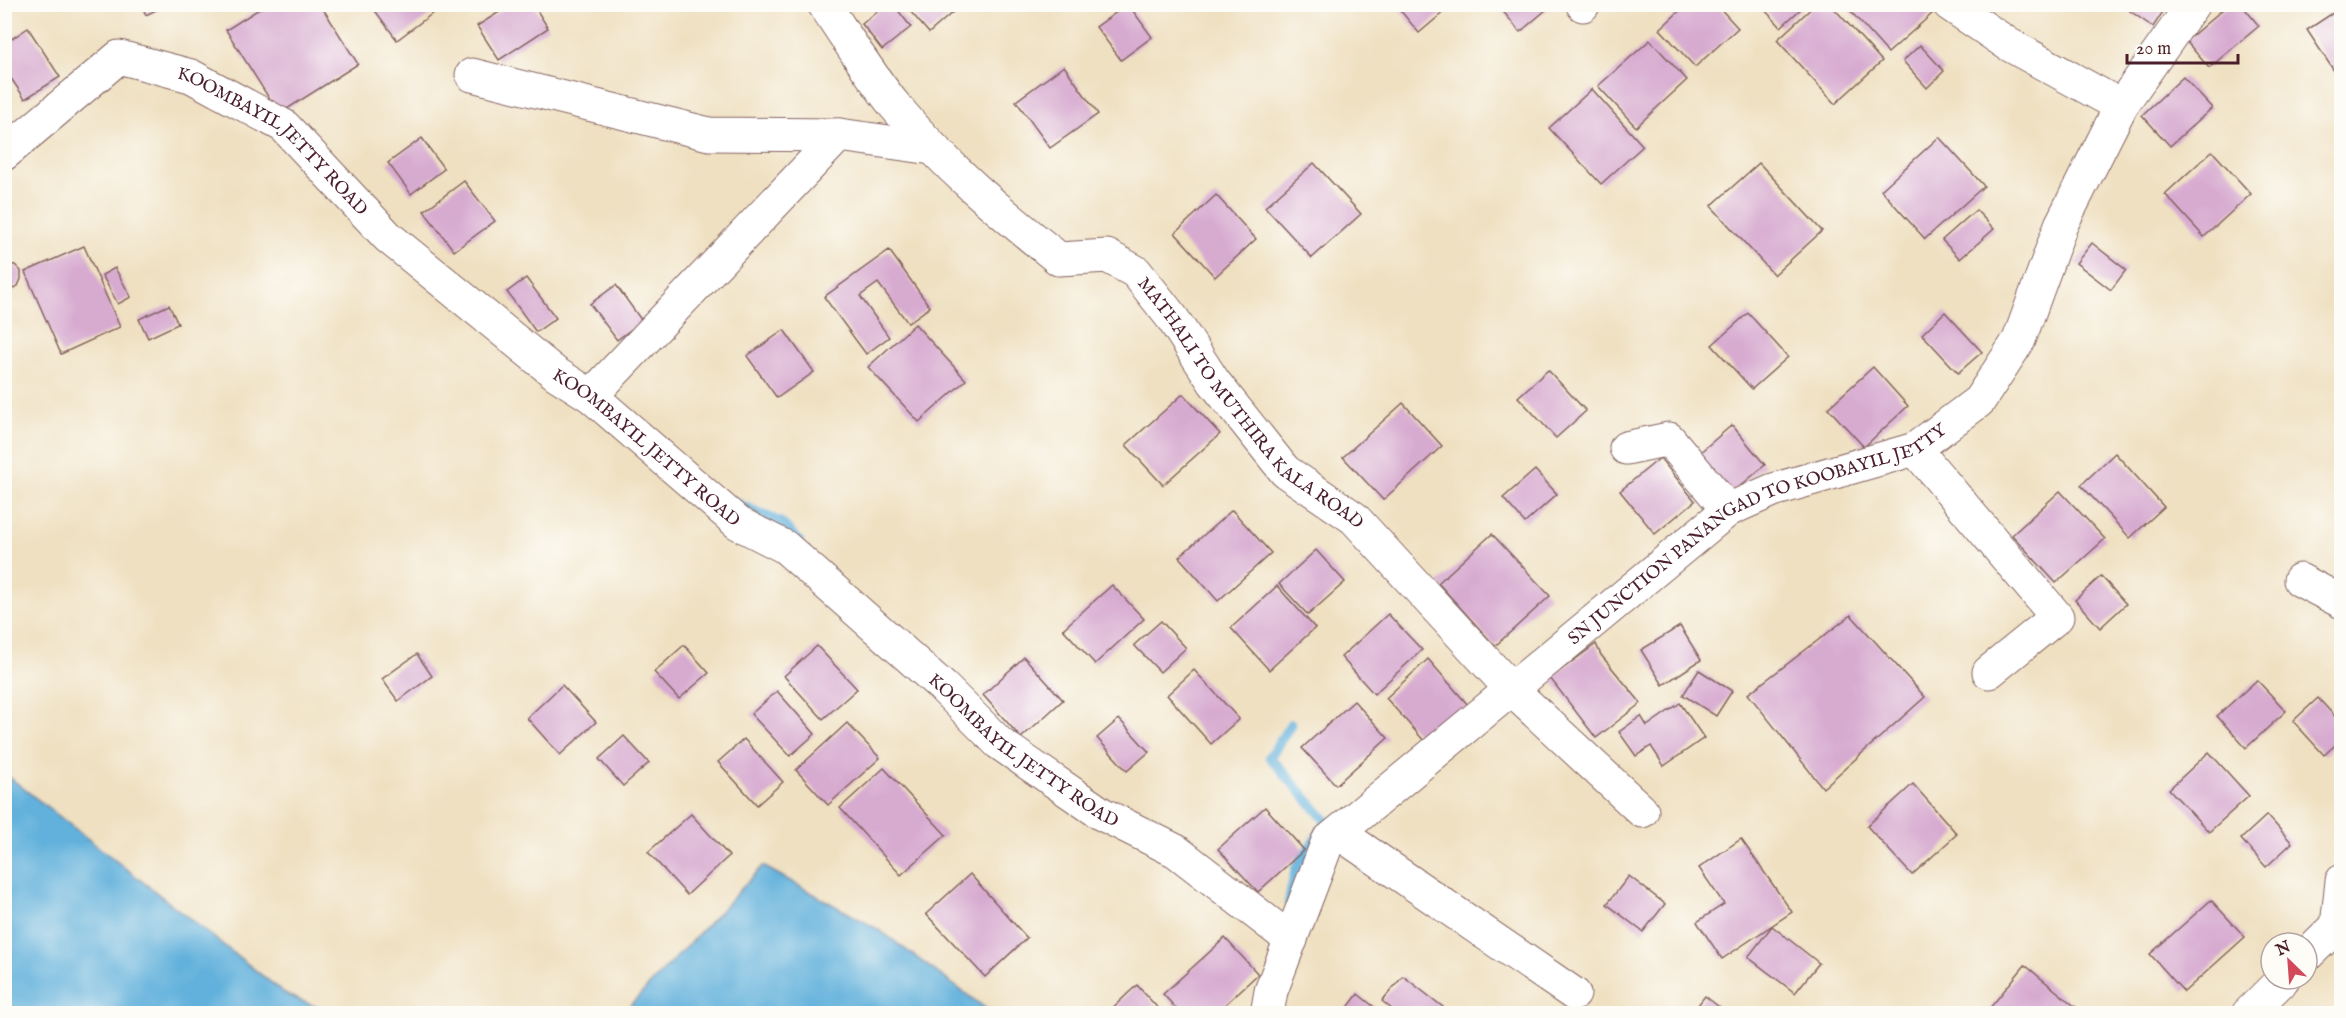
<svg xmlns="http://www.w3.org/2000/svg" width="2346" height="1018" viewBox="0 0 2346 1018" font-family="'IM FELL English',serif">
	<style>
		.water { fill: #62b1dc; stroke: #566884; stroke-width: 1.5 }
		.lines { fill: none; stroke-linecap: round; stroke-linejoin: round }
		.stream { stroke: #62b1dc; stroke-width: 10 }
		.building { fill: #d7aad0 }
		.minor-casing { stroke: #846360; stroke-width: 35 }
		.minor { stroke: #fff; stroke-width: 33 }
		.labels { text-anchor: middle; stroke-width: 6; stroke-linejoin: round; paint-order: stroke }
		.street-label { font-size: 18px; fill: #4a1f2b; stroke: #fdfcf7 }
	</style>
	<rect width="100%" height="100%" fill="#fdfcf7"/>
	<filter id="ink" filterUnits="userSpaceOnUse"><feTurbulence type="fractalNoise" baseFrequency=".0167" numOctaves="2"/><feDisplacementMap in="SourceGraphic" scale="12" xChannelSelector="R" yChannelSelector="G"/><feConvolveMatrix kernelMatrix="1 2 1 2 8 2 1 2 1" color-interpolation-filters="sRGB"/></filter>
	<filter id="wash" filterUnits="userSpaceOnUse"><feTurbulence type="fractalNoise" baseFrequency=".008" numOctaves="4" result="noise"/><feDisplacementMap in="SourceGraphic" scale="24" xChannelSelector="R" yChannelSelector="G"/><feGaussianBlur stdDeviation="1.35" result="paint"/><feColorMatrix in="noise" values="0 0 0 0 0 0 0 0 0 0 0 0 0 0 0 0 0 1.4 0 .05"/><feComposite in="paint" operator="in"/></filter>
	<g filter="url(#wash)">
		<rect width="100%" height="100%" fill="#efe0c1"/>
		<g class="water">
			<polygon points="4,773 287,995 332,1013 5,1013"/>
			<polygon points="763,866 879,930 992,1013 623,1013"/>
		</g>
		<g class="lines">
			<g class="stream">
				<polyline points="731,501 780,522 799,541"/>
				<polyline points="1289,903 1296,868 1327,822 1270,757 1291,724"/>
			</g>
		</g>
		<g id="blocks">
			<g class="building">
				<polygon points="141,4 168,4 146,15"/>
				<polygon points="267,4 320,4 358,64 279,114 226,30"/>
				<polygon points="370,4 445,4 397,40"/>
				<polygon points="512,4 533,4 548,28 499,60 477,26"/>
				<polygon points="886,4 893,4 911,27 882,50 862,24"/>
				<polygon points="904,4 962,4 929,33"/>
				<polygon points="1128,4 1152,37 1121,60 1096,27"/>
				<polygon points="1395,4 1453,4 1419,33"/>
				<polygon points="1497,4 1553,4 1520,32"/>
				<polygon points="1687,4 1716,4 1738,28 1695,67 1660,29"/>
				<polygon points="1816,4 1830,4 1882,61 1835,104 1777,40"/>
				<polygon points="1844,4 1925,4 1933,13 1888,53"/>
				<polygon points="2120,4 2168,4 2153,27"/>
				<polygon points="2229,4 2241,4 2259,26 2209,68 2186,41"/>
				<polygon points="1760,5 1805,5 1781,27"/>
				<polygon points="2342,7 2342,83 2307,30"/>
				<polygon points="28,28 60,77 25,99 4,68 4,44"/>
				<polygon points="1650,40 1687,80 1636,127 1598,86"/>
				<polygon points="1920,45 1944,71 1927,88 1903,61"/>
				<polygon points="1064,66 1098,114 1050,148 1016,101"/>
				<polygon points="2183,77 2212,108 2170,146 2142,115"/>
				<polygon points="1592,89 1643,146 1601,184 1549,128"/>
				<polygon points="1939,137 1984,186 1925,239 1881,190"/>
				<polygon points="422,138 444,169 411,194 388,163"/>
				<polygon points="2212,151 2251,194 2204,237 2165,194"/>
				<polygon points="1314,163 1361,214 1312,258 1265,207"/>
				<polygon points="1759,163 1822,231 1774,275 1711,206"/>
				<polygon points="464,181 495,221 454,251 424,211"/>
				<polygon points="1216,195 1256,239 1215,277 1175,233"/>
				<polygon points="1976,210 1994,229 1960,259 1942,240"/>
				<polygon points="2092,243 2126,270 2111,290 2076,263"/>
				<polygon points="84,246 120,327 61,354 25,272"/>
				<polygon points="889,250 930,307 908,323 878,283 860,296 889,337 866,354 824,297"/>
				<polygon points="7,264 15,265 21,271 21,279 18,286 10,290 4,289 4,265"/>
				<polygon points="115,268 131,297 118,304 102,275"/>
				<polygon points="526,278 556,318 536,332 507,292"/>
				<polygon points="616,285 642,321 617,340 590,304"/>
				<polygon points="169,305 178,324 148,338 139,319"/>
				<polygon points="1945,312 1982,352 1958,373 1922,334"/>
				<polygon points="1748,313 1788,357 1752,389 1712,345"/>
				<polygon points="915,324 966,380 919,422 868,367"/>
				<polygon points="784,330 814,372 777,398 747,356"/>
				<polygon points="1873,367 1908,406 1864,447 1828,408"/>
				<polygon points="1548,370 1586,411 1556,438 1518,397"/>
				<polygon points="1183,394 1220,434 1163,485 1126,445"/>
				<polygon points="1403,403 1442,446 1383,500 1343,457"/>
				<polygon points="1732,425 1765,465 1725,499 1691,460"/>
				<polygon points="2115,453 2164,507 2130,538 2081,485"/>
				<polygon points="1660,458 1695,501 1655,534 1620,491"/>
				<polygon points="1535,470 1557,494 1525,523 1503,498"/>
				<polygon points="2060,491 2105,539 2056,583 2012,535"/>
				<polygon points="1232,510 1271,553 1218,601 1179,557"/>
				<polygon points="1492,534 1550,596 1495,646 1438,583"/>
				<polygon points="1316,550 1345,582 1308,615 1279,584"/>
				<polygon points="2101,576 2126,604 2100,628 2075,600"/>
				<polygon points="1112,585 1144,619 1095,664 1063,629"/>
				<polygon points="1277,586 1315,628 1269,670 1231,628"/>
				<polygon points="1388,614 1422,650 1374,694 1341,657"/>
				<polygon points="1851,615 1925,697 1823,788 1748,694"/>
				<polygon points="1161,621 1186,648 1160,672 1134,645"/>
				<polygon points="1680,626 1701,660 1663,685 1641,650"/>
				<polygon points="1596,644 1601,655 1641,703 1596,738 1550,678"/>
				<polygon points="684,645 709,673 679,699 654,672"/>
				<polygon points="817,646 857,689 823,719 784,676"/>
				<polygon points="417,654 432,676 398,701 382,679"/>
				<polygon points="1024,657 1063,700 1021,738 983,695"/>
				<polygon points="1428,659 1468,705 1426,743 1386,698"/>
				<polygon points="1194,670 1239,719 1211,744 1167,695"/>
				<polygon points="1699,670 1732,691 1716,716 1683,695"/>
				<polygon points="2257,680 2286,711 2246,748 2217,716"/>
				<polygon points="562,685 596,722 560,755 527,718"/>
				<polygon points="777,691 815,734 790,756 751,714"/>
				<polygon points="2318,698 2342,724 2342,739 2324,755 2293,721"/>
				<polygon points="1354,701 1388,738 1336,785 1302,748"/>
				<polygon points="1680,703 1704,738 1664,766 1651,746 1636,756 1619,732 1641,716 1647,726"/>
				<polygon points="1119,719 1149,752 1127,771 1097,738"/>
				<polygon points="847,723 880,758 828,805 796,770"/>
				<polygon points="624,736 649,763 623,786 599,759"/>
				<polygon points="744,739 783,782 757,805 718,762"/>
				<polygon points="2209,752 2249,796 2209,832 2169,789"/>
				<polygon points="884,768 946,835 901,875 840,808"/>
				<polygon points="1913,784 1957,834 1912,875 1867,826"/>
				<polygon points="1265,807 1304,850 1258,892 1218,849"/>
				<polygon points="691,814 729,856 687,895 648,852"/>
				<polygon points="2267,815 2292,843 2266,867 2241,839"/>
				<polygon points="1741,839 1792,912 1722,959 1697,922 1724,904 1699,868"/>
				<polygon points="970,874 1027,938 985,977 926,914"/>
				<polygon points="1629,876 1665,904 1643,932 1607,904"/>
				<polygon points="2211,900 2245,937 2184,992 2150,954"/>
				<polygon points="1772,926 1819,963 1795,993 1748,957"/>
				<polygon points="1225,938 1258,974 1215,1014 1181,1014 1163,994"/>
				<polygon points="2025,965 2084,1014 1985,1014"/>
				<polygon points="1403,976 1452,1014 1398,1014 1382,1001"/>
				<polygon points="1137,985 1163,1014 1106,1014"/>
				<polygon points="1358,994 1383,1014 1343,1014"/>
				<polygon points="1705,996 1728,1014 1691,1014"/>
			</g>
		</g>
	</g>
	<g filter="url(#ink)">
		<use href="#blocks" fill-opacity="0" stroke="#846360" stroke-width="1.5"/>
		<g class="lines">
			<defs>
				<g id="minor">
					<path id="s1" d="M824,4c23,34 45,70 71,102 50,60 104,105 164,153l48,-3 29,16 37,47 41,63 71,89 69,47 158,172 130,121"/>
					<polyline points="1949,4 2008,44 2121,106"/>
					<polyline points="1583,5 1583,4"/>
					<polyline points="472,75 709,134 839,135"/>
					<path id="s2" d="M4,154l115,-97 72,19 93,50 104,111 167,136 36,23 147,127 47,24 158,140 56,56 103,71 74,37 115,89"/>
					<polyline points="591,396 839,135 932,148"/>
					<polyline points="1626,448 1669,439 1728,510"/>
					<polyline points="1915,449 2057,617 1989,672"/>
					<polyline points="2300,580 2342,602"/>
					<polyline points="1339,833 1574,994"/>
					<polyline points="2307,955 2337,926 2342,881"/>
					<path id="s3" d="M1267,1014l4,-23 57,-150 400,-331 45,-20 142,-41 64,-48 40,-61 42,-115 60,-119 72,-102"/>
					<polyline points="2248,1014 2283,979"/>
				</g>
			</defs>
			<use href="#minor" class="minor-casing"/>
			<use href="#minor" class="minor"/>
		</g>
	</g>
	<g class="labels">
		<g class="street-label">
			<text dy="6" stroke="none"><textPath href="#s2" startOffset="330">KOOMBAYIL JETTY ROAD</textPath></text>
			<text dy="6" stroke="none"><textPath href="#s1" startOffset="606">MATHALI TO MUTHIRA KALA ROAD</textPath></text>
			<text dy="6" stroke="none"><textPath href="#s2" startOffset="816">KOOMBAYIL JETTY ROAD</textPath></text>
			<text dy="6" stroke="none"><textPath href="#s3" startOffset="717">SN JUNCTION PANANGAD TO KOOBAYIL JETTY</textPath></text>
			<text dy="6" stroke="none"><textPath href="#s2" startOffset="1302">KOOMBAYIL JETTY ROAD</textPath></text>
		</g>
	</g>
	<rect width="2346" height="1018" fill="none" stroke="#fdfcf7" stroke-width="24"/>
	<g transform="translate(2289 961) rotate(335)"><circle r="28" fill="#fdfcf7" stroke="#b5a4a5" stroke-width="1.5"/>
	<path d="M0-4.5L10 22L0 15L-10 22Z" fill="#d1495b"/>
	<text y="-9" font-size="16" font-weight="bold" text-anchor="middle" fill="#4a1f2b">N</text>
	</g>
	<path d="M2127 54v9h111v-9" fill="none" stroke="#4a1f2b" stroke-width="3"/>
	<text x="2136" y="54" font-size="18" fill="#4a1f2b" stroke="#fdfcf7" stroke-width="4.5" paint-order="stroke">20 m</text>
</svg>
